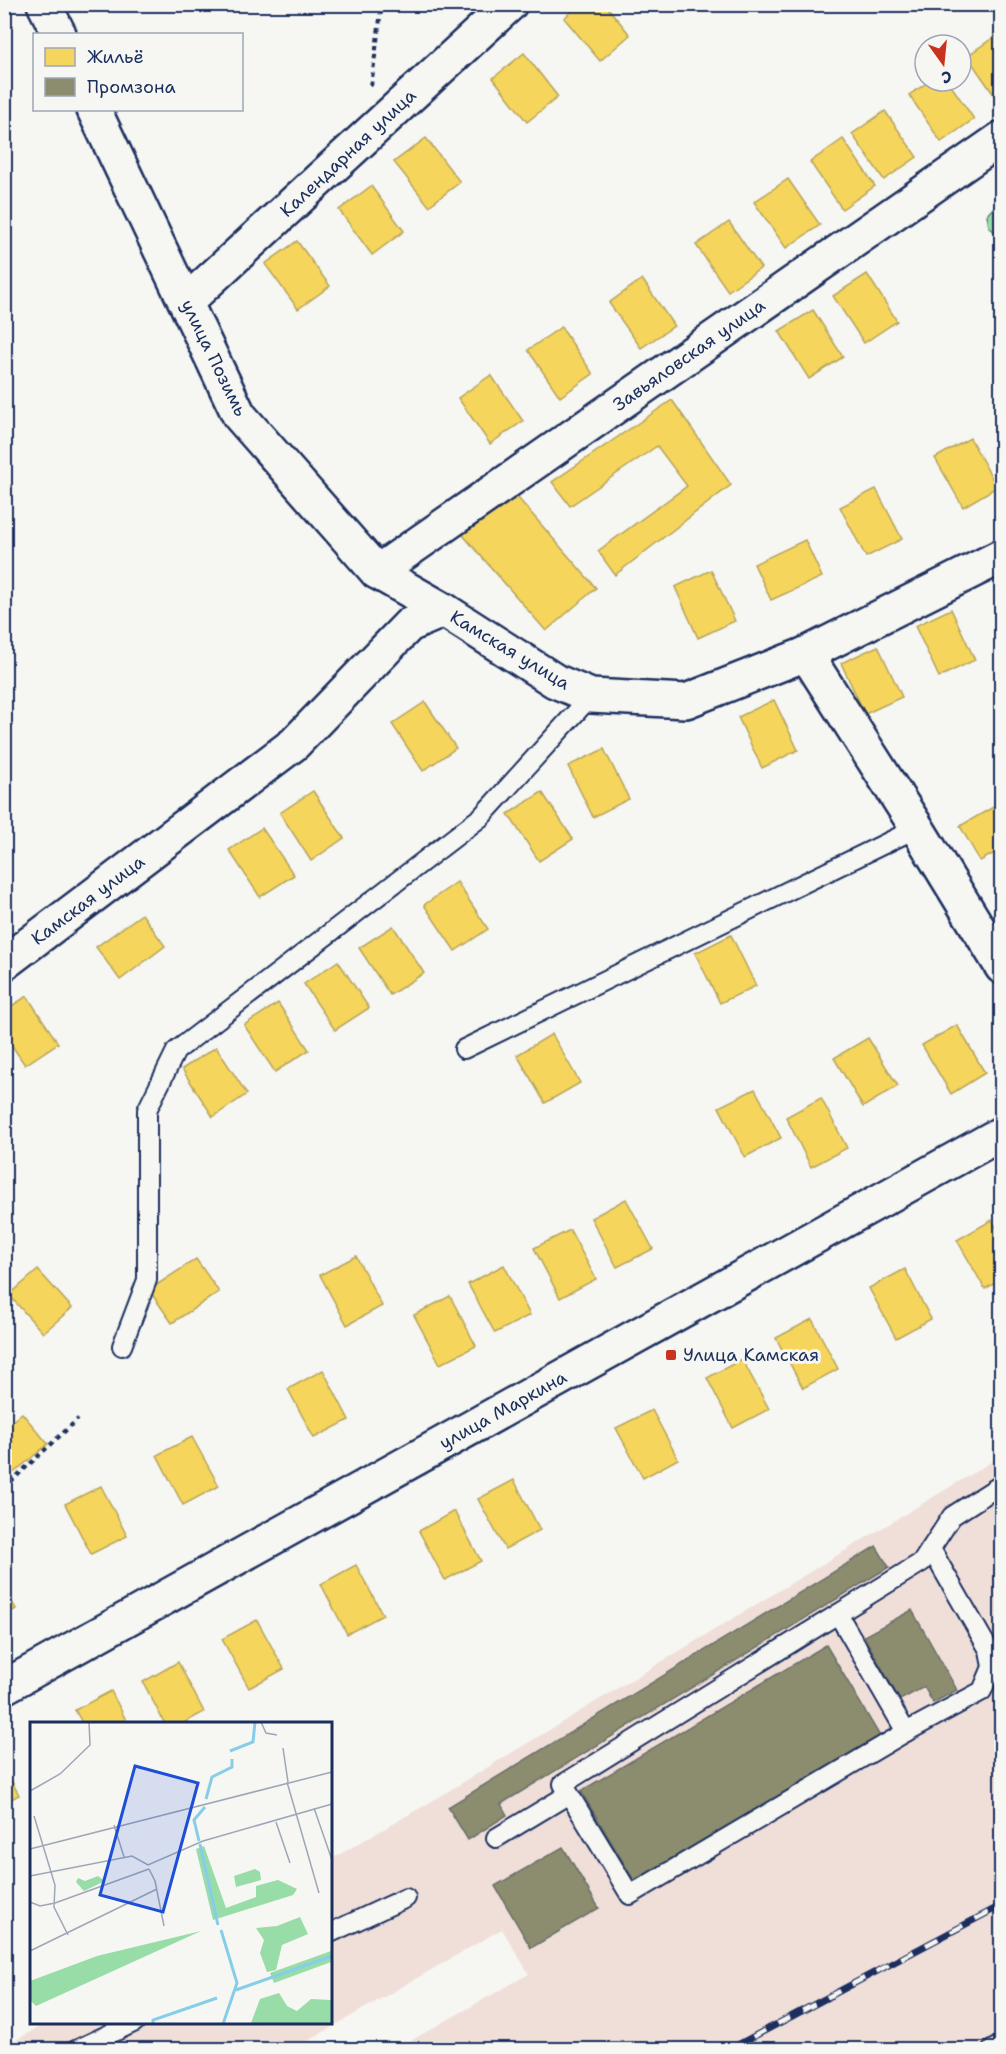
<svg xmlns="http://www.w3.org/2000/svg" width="1006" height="2054" viewBox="0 0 1006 2054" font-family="'Shantell Sans',sans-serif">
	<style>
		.built { fill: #f0ded9 }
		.green { fill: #98dca8; stroke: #5a8683; stroke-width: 1.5 }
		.homes { fill: #f6d55c; stroke: #b4a35d; stroke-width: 1.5 }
		.industry { fill: #8c8c6e; stroke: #6a7069; stroke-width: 1.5 }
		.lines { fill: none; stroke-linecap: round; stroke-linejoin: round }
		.service-casing { stroke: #1b2f5e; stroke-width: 22 }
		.minor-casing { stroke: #1b2f5e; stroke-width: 38 }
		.path { stroke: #1b2f5e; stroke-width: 4; stroke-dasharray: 4.5 4.5; stroke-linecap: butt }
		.service { stroke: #f6f6f2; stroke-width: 18 }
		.minor { stroke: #f6f6f2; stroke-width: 33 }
		.rail-casing { stroke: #1b2f5e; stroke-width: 7 }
		.rail { stroke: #f6f6f2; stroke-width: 4.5; stroke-dasharray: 14; stroke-linecap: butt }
		.poi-dot { fill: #c8321e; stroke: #f6f6f2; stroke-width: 2 }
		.labels { text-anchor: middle; stroke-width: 6; stroke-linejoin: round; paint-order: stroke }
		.street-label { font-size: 18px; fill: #1b2f5e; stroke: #f6f6f2 }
		.poi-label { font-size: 18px; fill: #1b2f5e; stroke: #f6f6f2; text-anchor: start }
		.inset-river { fill: none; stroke: #87cde9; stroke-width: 3 }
		.inset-road { fill: none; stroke: #9ea6b7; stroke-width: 1.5 }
		.view { fill: #1d4ed8; fill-opacity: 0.15; stroke: #1d4ed8; stroke-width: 3 }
		.inset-edge { fill: none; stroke: #1b2f5e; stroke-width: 3 }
	</style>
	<rect width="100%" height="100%" fill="#f6f6f2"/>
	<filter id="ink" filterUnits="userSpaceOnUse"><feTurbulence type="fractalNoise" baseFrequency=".0167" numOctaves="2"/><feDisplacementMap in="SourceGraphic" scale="12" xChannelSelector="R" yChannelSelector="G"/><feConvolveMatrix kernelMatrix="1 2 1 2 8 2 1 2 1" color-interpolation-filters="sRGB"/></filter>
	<g filter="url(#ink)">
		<polygon class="built" points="1001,1456 1001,2049 396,2049 529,1974 502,1929 294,2049 5,2050 4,2047 46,2023 330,2022 330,1860 429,1803"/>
		<polygon class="green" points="1001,199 1001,237 989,227 987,215"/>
		<g class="homes">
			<polygon points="580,4 605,4 630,35 600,61 564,18"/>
			<polygon points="1000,33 1002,101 999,102 967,56"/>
			<polygon points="524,53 558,97 527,122 493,78"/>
			<polygon points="930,81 948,81 974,119 941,142 909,95"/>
			<polygon points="885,111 917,157 884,180 852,134"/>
			<polygon points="426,138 460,182 429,206 394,162"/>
			<polygon points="843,139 875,186 842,209 810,162"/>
			<polygon points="788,179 820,225 786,248 754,202"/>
			<polygon points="371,186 404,231 372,255 339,210"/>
			<polygon points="729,222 761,268 728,291 696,245"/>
			<polygon points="297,241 330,286 298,309 265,264"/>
			<polygon points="867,274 897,321 864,343 833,296"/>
			<polygon points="642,279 674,326 641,348 609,303"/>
			<polygon points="813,310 843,357 809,379 779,331"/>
			<polygon points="561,327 593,374 560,397 528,350"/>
			<polygon points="491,375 523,421 490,444 458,398"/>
			<polygon points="672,400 731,485 615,575 598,551 687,486 657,446 570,506 552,482"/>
			<polygon points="970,438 997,487 963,507 935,458"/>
			<polygon points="876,489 902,539 866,557 840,507"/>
			<polygon points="512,491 596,588 546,631 462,534"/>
			<polygon points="805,540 822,577 771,600 754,564"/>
			<polygon points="711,570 735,621 698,638 675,587"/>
			<polygon points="951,609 975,660 939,677 915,626"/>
			<polygon points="878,646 902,697 865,714 841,663"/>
			<polygon points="774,700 798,750 762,768 738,717"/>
			<polygon points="425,702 456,748 423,771 392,724"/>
			<polygon points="604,749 629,799 593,817 568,766"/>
			<polygon points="313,791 344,838 311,861 280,813"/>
			<polygon points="542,792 573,839 539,861 508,814"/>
			<polygon points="1002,802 1002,849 980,861 960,826"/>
			<polygon points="262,828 294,875 260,897 229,850"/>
			<polygon points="457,882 488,929 455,951 424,905"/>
			<polygon points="142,914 165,946 120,980 96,947"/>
			<polygon points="393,926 424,973 390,995 359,948"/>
			<polygon points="731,935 756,986 720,1003 695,953"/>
			<polygon points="338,961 369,1008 335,1030 304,984"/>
			<polygon points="27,996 58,1043 25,1065 4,1034 4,1011"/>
			<polygon points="278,1003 309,1050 275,1072 244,1025"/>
			<polygon points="957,1025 985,1073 951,1094 922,1045"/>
			<polygon points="552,1034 580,1083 545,1103 517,1055"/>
			<polygon points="868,1038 898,1086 863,1107 834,1058"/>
			<polygon points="216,1047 247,1094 213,1117 182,1069"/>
			<polygon points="755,1089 781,1138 745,1157 719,1107"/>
			<polygon points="821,1098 847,1148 811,1167 786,1117"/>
			<polygon points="626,1199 653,1249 617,1267 591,1218"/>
			<polygon points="992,1220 1002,1238 1002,1279 985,1289 957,1240"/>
			<polygon points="570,1230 596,1279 560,1298 534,1248"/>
			<polygon points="356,1256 382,1306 347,1325 320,1275"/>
			<polygon points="196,1259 219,1292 172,1323 149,1290"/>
			<polygon points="504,1265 530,1315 495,1333 468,1284"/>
			<polygon points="905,1269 931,1319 896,1338 869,1288"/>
			<polygon points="38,1270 72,1308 43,1333 9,1295"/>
			<polygon points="450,1296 476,1346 440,1364 414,1315"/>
			<polygon points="812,1319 838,1369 803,1388 776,1338"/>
			<polygon points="742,1359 769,1409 733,1428 707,1378"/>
			<polygon points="323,1370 349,1420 314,1438 288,1389"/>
			<polygon points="652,1410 678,1459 643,1478 616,1428"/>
			<polygon points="22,1413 48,1444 5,1480 4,1428"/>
			<polygon points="192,1437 219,1486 183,1505 157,1455"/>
			<polygon points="514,1480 540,1530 505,1549 478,1499"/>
			<polygon points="101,1486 127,1536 91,1554 65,1504"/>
			<polygon points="454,1511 481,1561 445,1580 419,1531"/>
			<polygon points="356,1565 383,1615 347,1634 321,1584"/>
			<polygon points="4,1588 16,1609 4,1616"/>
			<polygon points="257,1620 284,1669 249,1688 222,1639"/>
			<polygon points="178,1662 204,1712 182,1724 165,1724 143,1682"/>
			<polygon points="111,1691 128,1724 83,1724 75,1710"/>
			<polygon points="4,1767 19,1795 4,1803"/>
		</g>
		<g class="industry">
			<polygon points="876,1546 889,1567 501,1804 507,1815 468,1840 448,1807"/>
			<polygon points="912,1610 957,1690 933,1703 924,1687 900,1700 864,1636"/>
			<polygon points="826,1645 881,1738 636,1884 581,1791"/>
			<polygon points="563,1847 599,1908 531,1948 495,1886"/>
		</g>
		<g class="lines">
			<defs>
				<g id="service">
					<polyline points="464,1049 917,828"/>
					<polyline points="122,1346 147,1280 147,1110 176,1051 481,817 591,696"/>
					<polyline points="838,1614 906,1732 982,1691 992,1667 989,1650 931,1549"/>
					<polyline points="906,1732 630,1895 563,1784 922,1562 952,1516 1002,1484"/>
					<polyline points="496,1838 569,1794"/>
					<polyline points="330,1933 406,1898"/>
					<polyline points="76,2050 135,2022"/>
					<polyline points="992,2050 1002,2044"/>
				</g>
				<g id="minor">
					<polyline points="44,4 59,34"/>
					<polyline points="94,110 239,415 377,572 444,610"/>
					<polyline points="186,302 510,4"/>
					<polyline points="377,572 1002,138"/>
					<polyline points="806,654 917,828 1002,967"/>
					<polyline points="4,963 294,744 409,625 444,610 555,681 591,696 686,701 806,654 1002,556"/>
					<polyline points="4,1687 1002,1133"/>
				</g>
			</defs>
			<use href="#service" class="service-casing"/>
			<use href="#minor" class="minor-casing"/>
			<g class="path">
				<polyline points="371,86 382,4"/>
				<polyline points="4,1488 78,1419"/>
			</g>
			<use href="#service" class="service"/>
			<use href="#minor" class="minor"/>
			<defs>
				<polyline id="rail" points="728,2050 1002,1905"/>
			</defs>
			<use href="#rail" class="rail-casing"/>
			<use href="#rail" class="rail"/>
		</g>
	</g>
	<rect class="poi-dot" x="665" y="1349" width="12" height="12" rx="3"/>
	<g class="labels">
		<g class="street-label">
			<text transform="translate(348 153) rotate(-43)" y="6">Календарная улица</text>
			<text transform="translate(689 355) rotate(-35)" y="6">Завьяловская улица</text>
			<text transform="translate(214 358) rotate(64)" y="6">улица Позимь</text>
			<text transform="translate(510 650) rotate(31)" y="6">Камская улица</text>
			<text transform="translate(88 900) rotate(-37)" y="6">Камская улица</text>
			<text transform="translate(503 1410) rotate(-29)" y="6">улица Маркина</text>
		</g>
		<g class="poi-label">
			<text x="683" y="1361">Улица Камская</text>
		</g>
	</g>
	<g transform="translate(30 1722)">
		<rect width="302" height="302" fill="#f6f6f2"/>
		<path d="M174,124l22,62 30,-11v-11l22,-6 19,9 -4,6 -80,25 -17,-71zM225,147l5,3 1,8 -25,7 -2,-11zM68,154l7,5 -21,10 -8,-9 2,-4 7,3zM270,195l8,17 -26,11 -6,25 -9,2 -7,-19 4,-13 -8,-12 21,-2zM171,209l-165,75 -6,-6v-19l67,-25zM301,229v11l-57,21 -4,-10zM249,271l8,13 10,5 14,-12 20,1v23h-80l9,-24z" fill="#98dca8"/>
		<path class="inset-river" d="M200,29l23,-9 2,-20M176,77l6,-22 20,-10v-8M169,119l-5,-21 11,-13M170,122l18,81M191,208l16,53 -14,41M206,268l96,-34M123,302v-4l64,-22"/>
		<path class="inset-road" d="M231,0l5,11 11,2M253,26l5,34M257,60l32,111M0,69l30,-17 30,-29 -1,-23M284,86l18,52M4,94l21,69 -1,22 14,28M246,100l14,41M84,103l10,32M0,127l302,-77M119,147l6,12 9,45M0,154l102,-20 16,9 55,-24 129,-37M0,180l10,4 15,-3 94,-34M0,229l127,-62"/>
		<path class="view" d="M105,44l63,17 -35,129 -63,-17z"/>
		<rect width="302" height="302" class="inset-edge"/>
	</g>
	<rect width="1006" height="2054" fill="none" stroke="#f6f6f2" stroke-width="24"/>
	<rect x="12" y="12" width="982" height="2030" fill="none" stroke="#1b2f5e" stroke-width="2" filter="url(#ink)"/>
	<rect x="33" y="33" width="210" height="78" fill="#f6f6f2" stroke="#9ea6b7" stroke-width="1.5"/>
	<rect x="45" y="48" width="30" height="18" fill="#f6d55c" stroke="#9ea6b7" stroke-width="1.5"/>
	<text x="87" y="63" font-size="18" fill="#1b2f5e">Жильё</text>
	<rect x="45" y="78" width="30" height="18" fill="#8c8c6e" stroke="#9ea6b7" stroke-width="1.5"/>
	<text x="87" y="93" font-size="18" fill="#1b2f5e">Промзона</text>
	<g transform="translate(943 63) rotate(165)"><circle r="28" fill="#f6f6f2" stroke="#9ea6b7" stroke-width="1.5"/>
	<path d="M0-4.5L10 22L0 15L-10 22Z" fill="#c8321e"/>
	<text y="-9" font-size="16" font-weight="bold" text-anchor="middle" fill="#1b2f5e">С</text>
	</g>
</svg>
